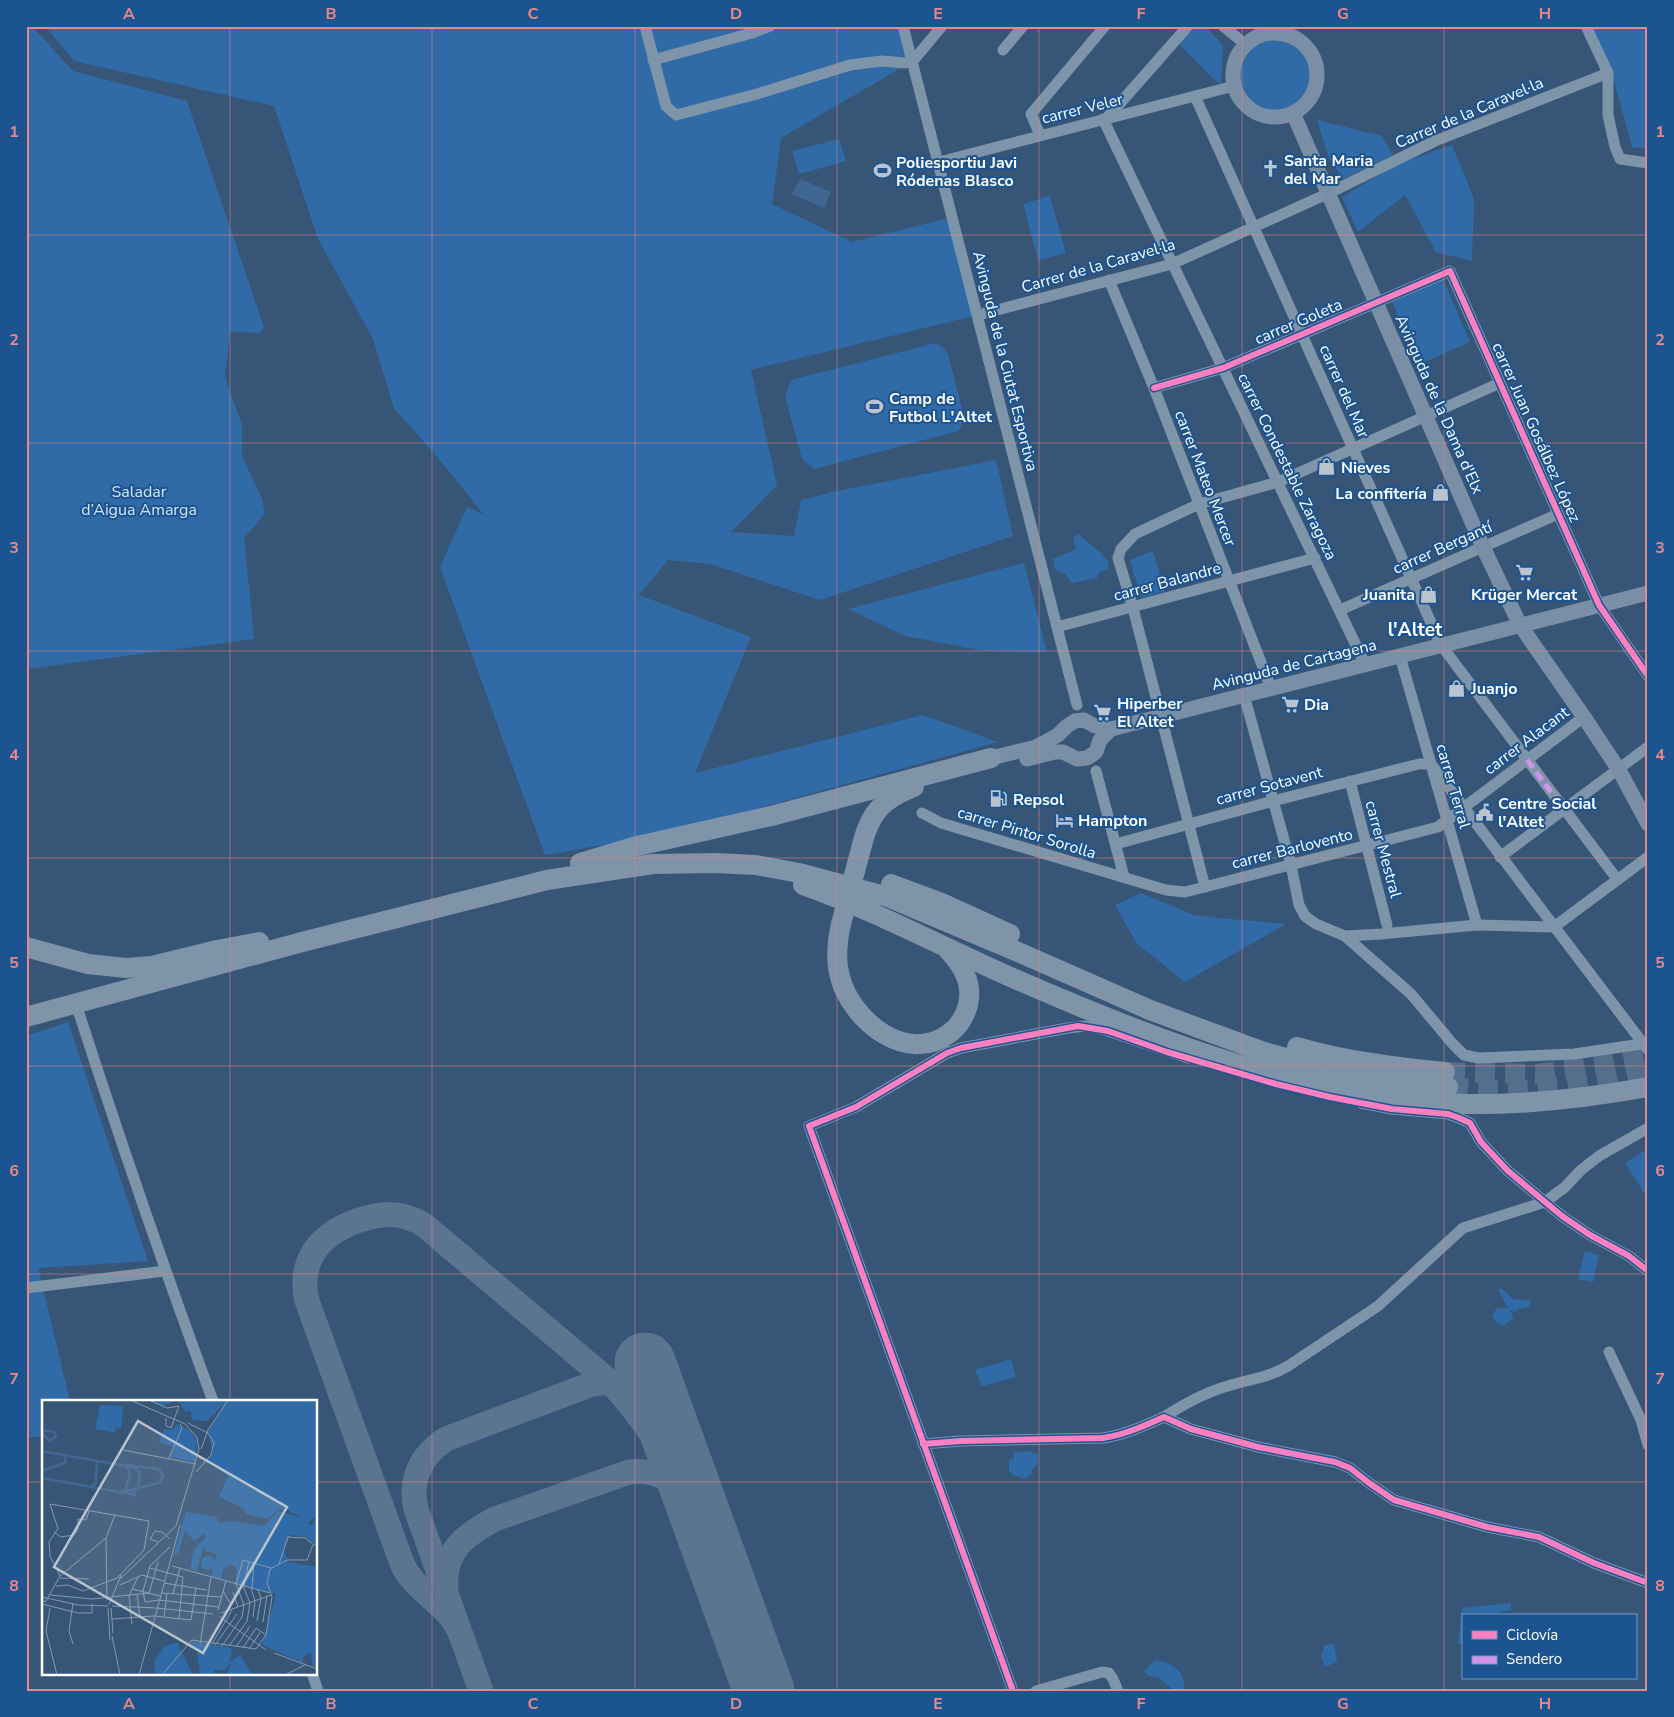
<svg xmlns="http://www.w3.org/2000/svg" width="1674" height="1717" viewBox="0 0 1674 1717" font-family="'Nunito Sans',sans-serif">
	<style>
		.green { fill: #306ba7 }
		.water { fill: #406792 }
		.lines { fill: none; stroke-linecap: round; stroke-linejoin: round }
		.taxiway { stroke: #5b7490; stroke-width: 25 }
		.runway { stroke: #5b7490; stroke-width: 61 }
		.highway-tunnel { stroke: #556e8b; stroke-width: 20; stroke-dasharray: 20 10; stroke-linecap: butt }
		.street { stroke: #7e94a9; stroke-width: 11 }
		.secondary { stroke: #7a8fa6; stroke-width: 15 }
		.highway { stroke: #7f93a9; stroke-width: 20 }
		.highway-bridge { stroke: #7f93a9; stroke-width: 20 }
		.quiet { stroke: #d193ec; stroke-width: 5; stroke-dasharray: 10 5; stroke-linecap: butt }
		.cycleway-casing { stroke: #1c5491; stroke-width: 9 }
		.cycleway { stroke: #ff80c0; stroke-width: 6 }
		.grid { fill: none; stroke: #e88989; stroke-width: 1; stroke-opacity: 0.55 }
		.labels { text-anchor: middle; stroke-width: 4; stroke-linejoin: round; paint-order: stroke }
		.street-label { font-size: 16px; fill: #fff; stroke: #1c5491 }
		.poi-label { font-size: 16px; font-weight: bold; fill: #fff; stroke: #1c5491; text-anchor: start }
		.park-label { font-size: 16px; fill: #d2e6fa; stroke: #1c5491 }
		.quarter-label { font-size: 19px; font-weight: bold; fill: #fff; stroke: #1c5491 }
		.inset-river { fill: none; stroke: #406792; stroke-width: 2.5 }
		.inset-road { fill: none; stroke: #8799ad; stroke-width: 1 }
		.view { fill: #b9c4cf; fill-opacity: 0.15; stroke: #b9c4cf; stroke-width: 2.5 }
		.inset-edge { fill: none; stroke: #fff; stroke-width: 2.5 }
		.neatline { fill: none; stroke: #e88989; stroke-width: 2 }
		.grid-label { font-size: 16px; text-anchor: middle; font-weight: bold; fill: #e88989 }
	</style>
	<rect width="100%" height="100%" fill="#375576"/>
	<g class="green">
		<polygon points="26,26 32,26 73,71 187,101 264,327 261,333 230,332 225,377 242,425 242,456 262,499 265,514 244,538 254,639 26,669"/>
		<polygon points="45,26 903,26 913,61 781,138 772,204 852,242 953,217 978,315 751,370 777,485 731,532 794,536 801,500 832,492 996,460 1013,536 820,600 710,564 668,560 639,595 751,637 695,773 923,715 998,742 661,835 545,855 440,567 467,507 484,515 444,465 394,408 373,339 318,239 274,106 74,61"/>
		<polygon points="1197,26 1206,26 1223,46 1221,84 1211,77 1179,44"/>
		<polygon points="1591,26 1648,26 1648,149 1632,147 1611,70"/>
		<circle cx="1276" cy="75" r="35"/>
		<polygon points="1317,120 1382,136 1393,155 1343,179 1329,158"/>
		<polygon points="839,139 846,161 799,174 792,151"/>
		<polygon points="1452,145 1474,199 1472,261 1436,252 1405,195 1358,232 1342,197 1395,165"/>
		<polygon points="1050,196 1066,253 1038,260 1023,204"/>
		<polygon points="1443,279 1470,342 1420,364 1392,302"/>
		<polygon points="936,343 943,347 948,354 964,416 962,425 958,431 814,469 802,459 785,397 791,380"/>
		<polygon points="1078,534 1100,552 1108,561 1108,569 1099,573 1097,578 1072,583 1065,574 1055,569 1053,559 1076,549 1073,538"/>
		<polygon points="1153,551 1165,591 1141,598 1130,560"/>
		<polygon points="1024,563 1047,652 985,651 905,636 848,609"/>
		<polygon points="1141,893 1194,915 1218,918 1286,924 1185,982 1137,944 1115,905"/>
		<polygon points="68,1022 148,1261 38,1268 70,1401 44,1401 44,1436 26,1438 26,1036"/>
		<polygon points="1644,1151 1648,1158 1648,1199 1625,1163"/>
		<polygon points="1585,1251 1599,1255 1593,1282 1578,1279"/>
		<polygon points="1501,1288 1513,1299 1531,1301 1530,1307 1518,1309 1515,1312 1509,1309 1514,1318 1503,1326 1496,1322 1492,1315 1497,1308 1508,1308 1498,1290"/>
		<polygon points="1011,1359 1016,1377 982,1386 975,1370"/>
		<polygon points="1028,1451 1038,1454 1037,1465 1031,1470 1033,1473 1025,1479 1013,1475 1009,1471 1009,1460 1014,1458 1013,1453"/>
		<polygon points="1511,1603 1511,1610 1492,1614 1491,1616 1463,1616 1463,1644 1458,1644 1462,1608"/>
		<polygon points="1334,1644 1337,1662 1325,1667 1321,1656 1325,1645"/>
		<path d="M1155,1660c19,3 31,11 29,31h-9l-16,-13 -10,-2 -5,-5z"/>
	</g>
	<polygon class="water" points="800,179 831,192 824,208 792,194"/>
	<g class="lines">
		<g class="taxiway">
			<path d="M446,1588c-3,-37 19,-53 49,-69l134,-47c23,-3 41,5 57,21"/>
			<path d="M458,1628c-13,-25 -42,-37 -55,-62l-96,-265c-9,-39 11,-65 47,-79 25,-9 46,-12 70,3l186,157c34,36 59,77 85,119"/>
			<path d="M481,1691l-65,-182c-7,-29 5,-54 30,-70l146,-55c38,-5 54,0 73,35"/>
		</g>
		<polyline class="runway" points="645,1363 764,1691"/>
		<g class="highway-tunnel">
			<polyline points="1445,1072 1537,1074 1596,1066 1648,1055"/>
			<path d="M1448,1087c14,1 29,3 43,3 52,1 106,-7 157,-20"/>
		</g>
		<g class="street">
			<polyline points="645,26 666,106 676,115 757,94 850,65 882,61 905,63 913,61 942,26"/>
			<polyline points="903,26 1077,705"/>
			<polyline points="1223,26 1245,44"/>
			<polyline points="1586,26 1608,73 1608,115 1615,147 1620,159 1648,163"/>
			<polyline points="1003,50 1023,26"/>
			<polyline points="653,60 752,33 770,26"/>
			<polyline points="1195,96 1441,645 1617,879"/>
			<polyline points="1107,118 1188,26"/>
			<polyline points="1103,119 1365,664"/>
			<polyline points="1040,135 1031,114 1105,26"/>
			<polyline points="939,162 1234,86"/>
			<polyline points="1109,280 1154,388 1271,688"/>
			<polyline points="978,315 1172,264 1329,193 1435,141 1608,73"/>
			<polyline points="1154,388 1223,368 1450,271 1599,605 1648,676"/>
			<polyline points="1340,610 1558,514"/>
			<polyline points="1057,627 1315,558"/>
			<polyline points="1400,656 1477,925"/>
			<polyline points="1244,695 1291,865 1299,905 1305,916 1316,924 1345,936 1411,994 1452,1043 1464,1055 1479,1058 1574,1054 1648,1043"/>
			<polyline points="1096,771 1124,877"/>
			<polyline points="1350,781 1387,925"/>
			<polyline points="922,813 941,823 1166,890 1185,892 1438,827 1584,717"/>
			<polyline points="1116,844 1273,801 1419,764 1431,764 1648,1050"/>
			<polyline points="1500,857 1648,747"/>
			<polyline points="1205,887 1133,608 1118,558 1121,549 1135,534 1199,504 1278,482 1500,383"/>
			<polyline points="1345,936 1381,934 1477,925 1554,927 1648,857"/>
			<path d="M76,1004c43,133 88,265 137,397"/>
			<polyline points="1361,1103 1392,1109 1448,1114 1459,1118 1470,1123 1481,1142 1508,1171 1562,1216 1590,1235 1629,1256 1648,1271"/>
			<polyline points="26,1288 165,1271"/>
			<polyline points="1609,1352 1641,1420 1648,1445"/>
			<path d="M1164,1417c20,-13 42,-25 64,-31 22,-7 40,-8 60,-20l90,-60 85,-78 82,-26 20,-15 16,-17 18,-14 49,-28"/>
			<path d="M923,1444l38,-3 142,-3c21,-3 41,-12 61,-21l27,12 67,18 77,15 15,6 19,15 25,17 93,27 52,10 55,26 54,20"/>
			<polyline points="312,1673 318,1691"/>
			<polyline points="1013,1691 809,1126 856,1107 947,1053 961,1048 1068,1028 1086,1026 1108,1031 1188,1058"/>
			<polyline points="1036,1691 1102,1672 1109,1673 1113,1679 1118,1691"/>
		</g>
		<g class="secondary">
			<circle cx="1275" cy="75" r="42"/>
			<polyline points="1293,113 1483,547 1520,625 1584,717 1619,770 1648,824"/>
			<polyline points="991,758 1036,747 1058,735 1067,726 1075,721 1084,720 1095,726 1111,729 1648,593"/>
			<polyline points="1027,759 1055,752 1063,752 1077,759 1087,758 1096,752 1100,740 1111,729"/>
		</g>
		<g class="highway">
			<path d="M862,845c8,-33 21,-46 52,-58"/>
			<polyline points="580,863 633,847 771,816 991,758"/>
			<polyline points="891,884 942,903 1010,934"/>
			<path d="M803,885c73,26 141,63 212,94 139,61 297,122 451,125 62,1 122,-6 182,-17"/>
			<path d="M841,924c-4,18 -6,35 -1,53 11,43 67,89 110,56 9,-7 15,-17 18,-28 5,-22 -5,-39 -20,-55"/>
			<polyline points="26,947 88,964 126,968 152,966 217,950 259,942"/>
			<polyline points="26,1017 302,942 547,880 653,864 715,863 756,865 799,873 888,897 1018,952 1150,1010 1261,1051 1322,1068 1376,1079 1448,1087"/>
			<path d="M1297,1047c49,14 98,20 148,25"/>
		</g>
		<polyline class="highway-bridge" points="841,924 862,845"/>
		<polyline class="quiet" points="1527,760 1564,809"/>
		<defs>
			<g id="cycleway">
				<polyline points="1154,388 1223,368 1450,271 1599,605 1648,676"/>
				<path d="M923,1444l38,-3 142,-3c21,-3 41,-12 61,-21l27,12 67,18 77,15 15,6 19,15 25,17 93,27 52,10 55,26 54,20"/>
				<polyline points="1013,1691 809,1126 856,1107 947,1053 961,1048 1078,1026 1108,1031 1167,1052 1276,1084 1330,1097 1392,1109 1448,1114 1459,1118 1470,1123 1481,1142 1508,1171 1562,1216 1590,1235 1629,1256 1648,1271"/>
			</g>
		</defs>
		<use href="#cycleway" class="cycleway-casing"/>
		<use href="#cycleway" class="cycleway"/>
	</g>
	<path class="grid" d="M230,26v1375M432,26v1665M635,26v1665M837,26v1665M1039,26v1665M1242,26v1665M1444,26v1665M26,235h1622M26,443h1622M26,651h1622M26,858h1622M26,1066h1622M26,1274h1622M26,1482h18M316,1482h1332M230,1673v18"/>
	<defs>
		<symbol id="church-bare" viewBox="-9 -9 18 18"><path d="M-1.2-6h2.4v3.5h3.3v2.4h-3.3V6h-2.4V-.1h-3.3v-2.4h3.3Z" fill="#b9c4cf" stroke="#1c5491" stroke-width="2.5" paint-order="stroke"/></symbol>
		<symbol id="stadium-bare" viewBox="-9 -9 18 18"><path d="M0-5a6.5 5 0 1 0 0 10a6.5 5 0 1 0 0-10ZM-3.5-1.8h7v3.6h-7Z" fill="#b9c4cf" stroke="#1c5491" stroke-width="2.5" paint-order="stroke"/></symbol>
		<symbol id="shop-bare" viewBox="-9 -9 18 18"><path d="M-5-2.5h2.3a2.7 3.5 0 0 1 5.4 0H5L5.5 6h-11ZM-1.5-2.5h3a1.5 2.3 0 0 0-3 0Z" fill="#b9c4cf" stroke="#1c5491" stroke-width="2.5" paint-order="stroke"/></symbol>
		<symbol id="supermarket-bare" viewBox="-9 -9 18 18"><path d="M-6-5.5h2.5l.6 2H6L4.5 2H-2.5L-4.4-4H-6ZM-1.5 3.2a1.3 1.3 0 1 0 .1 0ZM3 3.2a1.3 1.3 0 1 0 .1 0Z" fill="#b9c4cf" stroke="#1c5491" stroke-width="2.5" paint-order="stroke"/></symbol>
		<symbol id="fuel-bare" viewBox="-9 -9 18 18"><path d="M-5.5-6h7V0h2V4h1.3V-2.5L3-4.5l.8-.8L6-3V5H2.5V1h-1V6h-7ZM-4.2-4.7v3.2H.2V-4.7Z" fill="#b9c4cf" stroke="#1c5491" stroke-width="2.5" paint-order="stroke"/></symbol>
		<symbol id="civic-bare" viewBox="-9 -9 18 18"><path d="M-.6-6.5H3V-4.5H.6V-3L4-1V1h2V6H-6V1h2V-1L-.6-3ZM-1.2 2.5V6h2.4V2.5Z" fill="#b9c4cf" stroke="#1c5491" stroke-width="2.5" paint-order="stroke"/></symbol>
		<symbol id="hotel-bare" viewBox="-9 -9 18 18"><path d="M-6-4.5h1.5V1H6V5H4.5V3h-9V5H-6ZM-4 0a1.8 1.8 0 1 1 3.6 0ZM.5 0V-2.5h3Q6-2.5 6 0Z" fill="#b9c4cf" stroke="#1c5491" stroke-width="2.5" paint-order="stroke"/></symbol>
	</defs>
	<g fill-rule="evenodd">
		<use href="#church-bare" x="1258" y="156" width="25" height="25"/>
		<use href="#stadium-bare" x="870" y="158" width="25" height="25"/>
		<use href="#stadium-bare" x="862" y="394" width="25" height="25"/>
		<use href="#shop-bare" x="1314" y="454" width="25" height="25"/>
		<use href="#shop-bare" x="1428" y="480" width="25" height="25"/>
		<use href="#supermarket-bare" x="1512" y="560" width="25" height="25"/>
		<use href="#shop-bare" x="1416" y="582" width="25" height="25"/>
		<use href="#shop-bare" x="1444" y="676" width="25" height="25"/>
		<use href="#supermarket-bare" x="1278" y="692" width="25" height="25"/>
		<use href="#supermarket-bare" x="1090" y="700" width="25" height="25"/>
		<use href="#fuel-bare" x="986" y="786" width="25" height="25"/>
		<use href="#civic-bare" x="1472" y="800" width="25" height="25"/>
		<use href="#hotel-bare" x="1052" y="808" width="25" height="25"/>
	</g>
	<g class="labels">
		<g class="street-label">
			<text transform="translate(1082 108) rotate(-14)" y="6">carrer Veler</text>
			<text transform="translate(1469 112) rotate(-23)" y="6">Carrer de la Caravel·la</text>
			<text transform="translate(1098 265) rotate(-16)" y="6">Carrer de la Caravel·la</text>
			<text transform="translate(1298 321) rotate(-23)" y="6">carrer Goleta</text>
			<text transform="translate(1006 361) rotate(76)" y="6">Avinguda de la Ciutat Esportiva</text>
			<text transform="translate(1345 391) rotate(66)" y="6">carrer del Mar</text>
			<text transform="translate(1440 404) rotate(66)" y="6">Avinguda de la Dama d'Elx</text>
			<text transform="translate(1537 432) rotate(66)" y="6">carrer Juan Gosálbez López</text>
			<text transform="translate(1288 466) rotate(64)" y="6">carrer Condestable Zaragoza</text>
			<text transform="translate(1206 478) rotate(69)" y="6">carrer Mateo Mercer</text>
			<text transform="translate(1442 547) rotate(-24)" y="6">carrer Bergantí</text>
			<text transform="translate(1167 581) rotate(-15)" y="6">carrer Balandre</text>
			<text transform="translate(1294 664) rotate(-14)" y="6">Avinguda de Cartagena</text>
			<text transform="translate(1526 740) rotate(-37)" y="6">carrer Alacant</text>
			<text transform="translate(1269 785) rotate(-15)" y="6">carrer Sotavent</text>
			<text transform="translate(1454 786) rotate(74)" y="6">carrer Terral</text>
			<text transform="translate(1027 832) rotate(17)" y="6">carrer Pintor Sorolla</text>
			<text transform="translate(1292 848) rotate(-14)" y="6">carrer Barlovento</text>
			<text transform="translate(1384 849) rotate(75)" y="6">carrer Mestral</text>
		</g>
		<g class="poi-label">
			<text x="1284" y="166">Santa Maria<tspan x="1284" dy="18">del Mar</tspan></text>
			<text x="896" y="168">Poliesportiu Javi<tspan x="896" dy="18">Ródenas Blasco</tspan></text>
			<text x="889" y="404">Camp de<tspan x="889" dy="18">Futbol L'Altet</tspan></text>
			<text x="1341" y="473">Nieves</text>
			<text x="1427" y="499" text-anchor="end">La confitería</text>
			<text x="1415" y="600" text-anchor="end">Juanita</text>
			<text x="1524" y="600" text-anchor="middle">Krüger Mercat</text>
			<text x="1471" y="694">Juanjo</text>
			<text x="1117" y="709">Hiperber<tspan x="1117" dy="18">El Altet</tspan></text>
			<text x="1304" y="710">Dia</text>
			<text x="1013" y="805">Repsol</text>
			<text x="1498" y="809">Centre Social<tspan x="1498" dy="18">l'Altet</tspan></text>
			<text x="1078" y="826">Hampton</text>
		</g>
		<g class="park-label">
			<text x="139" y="497">Saladar<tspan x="139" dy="18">d’Aigua Amarga</tspan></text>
		</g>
		<g class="quarter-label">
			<text x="1415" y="636">l'Altet</text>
		</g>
	</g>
	<g transform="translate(42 1400)">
		<rect width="275" height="275" fill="#375576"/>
		<path d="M107,0h168v115l-9,8 3,2 6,-9v30l-11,-9 -15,-2 -7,14 4,13 29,5v100h-4l-3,-15 -7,6v5l-41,-18 14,-51 -40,-10v-16l-5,-4 -8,5 -2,10 -10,-2 6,-23 -11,-3 -2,-6 -7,26 -7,-2 4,-20 11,-11 -1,-5 -10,8 -9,-11 -6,22 -6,5 13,-45 30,5 4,6 12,-2 32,5 14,-15 26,7 -20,-9 -7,1 -8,9 -23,-5 -3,-6 -24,-11 9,-21 -16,-12 -7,-1 8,-10 -5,-21 17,-29 -18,18 -15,-1 -1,-9 -6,1 -4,-8 -6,-3 -12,5zM58,5l23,1 -2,23 -5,-1 -1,5 -20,-4zM135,24l14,7 6,11 -2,20 -25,-5 5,-10 -16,-5 5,-13 8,1zM159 163a7 7 0 1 1 14 0a7 7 0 1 1-14 0ZM135,242l16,33h-37l-2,-14 11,-15zM151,242l36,5 3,2 -2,13 10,-7 13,20h-26l3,-12 -5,7h-11l1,5h-15l-3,-26 -8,-3z" fill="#306ba7"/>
		<path class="inset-river" d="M0,30l12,2 2,4 -6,5 -8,-8M0,51l94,17 4,5 -2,15 -7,6M0,71l23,-8v-8M0,78l94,17M49,87l5,-4 1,-22M83,91l5,-17 -3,-7M80,92l37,-9 4,-6 -4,-8 -34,-4"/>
		<path class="inset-road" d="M107,0l18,8 12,-2 -8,22 -5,-2v-8M146,23l20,10 6,10 -3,12 -15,17M159,49l7,-19 20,-30M81,50l73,14M127,58l13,-30 -2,-4M12,132l7,5 13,-2 4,-6v-10l8,1 3,-9M64,138l1,62M116,142l-8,-3 5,-8 7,1 8,7M130,155l8,-30M237,164l9,-27 17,1 12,9M130,166l98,27M108,168l33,9 -4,42M18,176l46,-38 9,-23M18,178l29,1M78,179l56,-53 23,-77 -2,-12 -12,-13 -55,-24M122,183l43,7M78,185l22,-10 22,6M14,186l12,-1 15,6 34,-13 27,-28 5,-29 -99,-17 8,25 -9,13 1,14 10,20M202,186l5,-25M209,188l4,13 -2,16M210,188l2,-25M91,189l27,7M181,191l8,14M191,192l5,15M119,193l61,4M131,194l7,-26M8,195l42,4 57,-6 9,-31M95,195l3,22M0,197l36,8 30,1M0,202l4,-1 14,-25M103,202l14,-2 60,7M103,202l-2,-11 7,-25 20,-19M0,204l36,9h14v-9M67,205l12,-30M70,206l45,2M8,208l-4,23 11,44M66,208l2,32M69,208l2,25M115,208l56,6M176,210l8,-29M179,213l50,-18M122,217l3,-24M178,217l46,33M70,219l42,-3 37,4 5,-32M215,221l4,-23 -3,-8M221,222l4,-27M90,224l-3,-28 9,-19M70,236l8,39M31,244l-4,-13 4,-28M158,244l11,-67M170,244l20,-34M173,245l22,-31M180,246l20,-29 2,-12 -8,-21 7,-24 28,8M187,246l18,-25 3,-18 -7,-17M194,247l14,-21M201,248l13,-20 10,7M207,249l12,-18M232,253l43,16M97,275l33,-120M120,275l30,-35 64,9 10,-14 6,-38 -5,-14 3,-14 17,-9h20l6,-15M243,275l20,-10"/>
		<path class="view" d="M96,21l149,86 -84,146 -149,-86z"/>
		<rect width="275" height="275" class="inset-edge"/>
	</g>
	<rect width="1674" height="1717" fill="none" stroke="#1c5491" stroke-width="55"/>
	<rect x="1462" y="1614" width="175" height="65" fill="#1c5491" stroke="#7798bd"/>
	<rect x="1472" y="1631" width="25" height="8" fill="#ff80c0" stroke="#7798bd"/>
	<text x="1506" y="1640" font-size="15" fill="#ffffff">Ciclovía</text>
	<rect x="1472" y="1656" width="25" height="8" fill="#d193ec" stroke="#7798bd"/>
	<text x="1506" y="1664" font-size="15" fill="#ffffff">Sendero</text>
	<rect x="28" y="28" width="1618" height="1662" class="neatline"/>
	<g class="grid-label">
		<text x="129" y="19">A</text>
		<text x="331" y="19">B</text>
		<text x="533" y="19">C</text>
		<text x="736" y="19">D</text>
		<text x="938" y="19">E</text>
		<text x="1141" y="19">F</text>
		<text x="1343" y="19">G</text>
		<text x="1545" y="19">H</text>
		<text x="14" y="137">1</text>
		<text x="1660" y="137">1</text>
		<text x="14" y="345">2</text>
		<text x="1660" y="345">2</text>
		<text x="14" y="553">3</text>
		<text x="1660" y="553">3</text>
		<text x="14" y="760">4</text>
		<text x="1660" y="760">4</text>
		<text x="14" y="968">5</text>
		<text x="1660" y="968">5</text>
		<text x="14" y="1176">6</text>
		<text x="1660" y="1176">6</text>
		<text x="14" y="1384">7</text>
		<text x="1660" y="1384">7</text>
		<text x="14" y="1591">8</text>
		<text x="1660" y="1591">8</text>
		<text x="129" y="1709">A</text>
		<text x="331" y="1709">B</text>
		<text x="533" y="1709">C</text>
		<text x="736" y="1709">D</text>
		<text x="938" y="1709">E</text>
		<text x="1141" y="1709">F</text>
		<text x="1343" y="1709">G</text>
		<text x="1545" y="1709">H</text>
	</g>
</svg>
